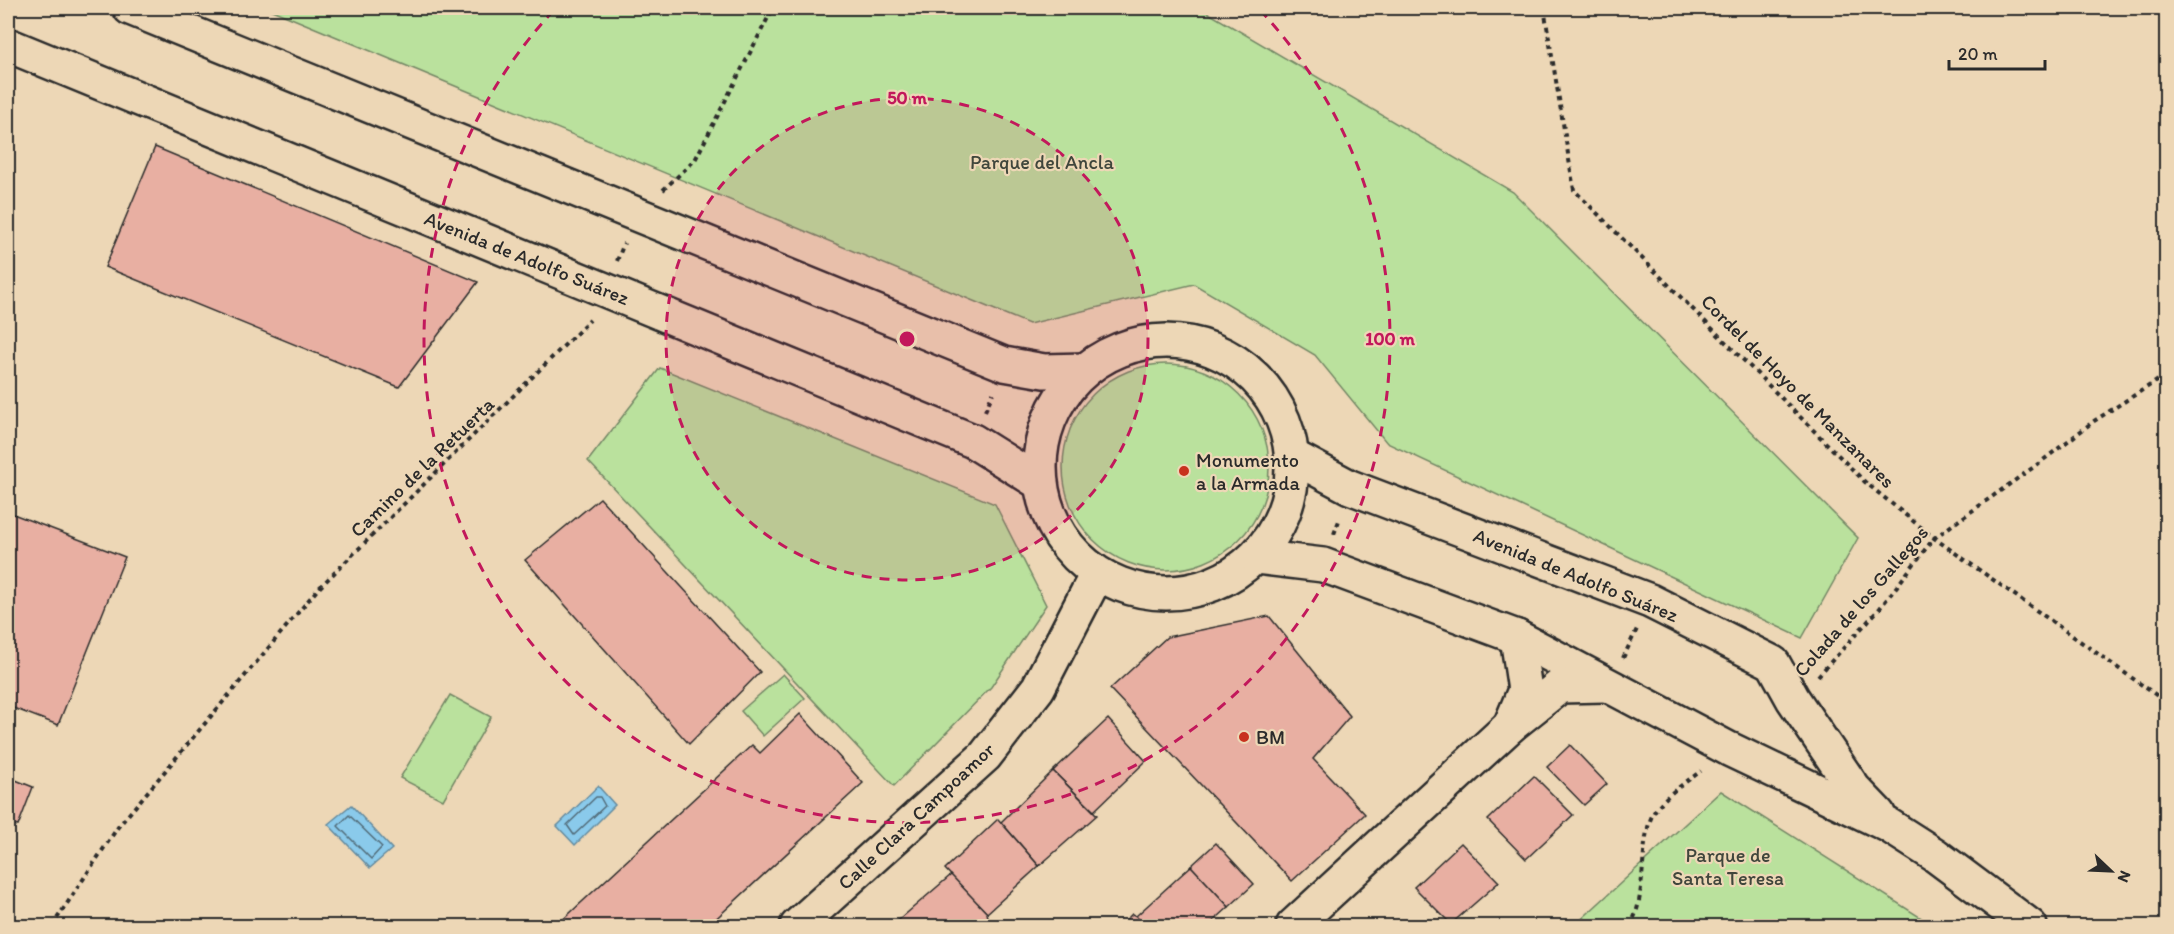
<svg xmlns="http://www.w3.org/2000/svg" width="2174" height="934" viewBox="0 0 2174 934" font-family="Itim,sans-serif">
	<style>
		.green { fill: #bae19d; stroke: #728664; stroke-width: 1.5 }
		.water { fill: #8acaeb; stroke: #648a9e; stroke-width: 1.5 }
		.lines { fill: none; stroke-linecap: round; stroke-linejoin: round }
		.shore { stroke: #516b78; stroke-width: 1.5 }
		.building { fill: #e8afa2; stroke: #2b2b2b; stroke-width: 1.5 }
		.minor-casing { stroke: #2b2b2b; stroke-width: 38 }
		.path { stroke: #2b2b2b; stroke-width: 4; stroke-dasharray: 4.5 4.5; stroke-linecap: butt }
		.minor { stroke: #edd7b6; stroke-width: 33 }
		.ring { fill: none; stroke: #c2185b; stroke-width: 3; stroke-dasharray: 10 8 }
		.poi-dot { fill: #c8321e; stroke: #edd7b6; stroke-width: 2 }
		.labels { text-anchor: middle; stroke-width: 4.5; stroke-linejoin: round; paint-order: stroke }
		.park-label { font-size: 20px; fill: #40463c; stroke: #edd7b6 }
		.street-label { font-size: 20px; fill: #2b2b2b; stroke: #edd7b6 }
		.poi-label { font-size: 20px; fill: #2b2b2b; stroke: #edd7b6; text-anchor: start }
		.centre { fill: #c2185b; stroke: #edd7b6; stroke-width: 3 }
		.ring-label { font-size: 18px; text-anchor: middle; font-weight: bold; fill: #c2185b; stroke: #edd7b6; stroke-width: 4.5; stroke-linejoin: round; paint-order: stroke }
	</style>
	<rect width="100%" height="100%" fill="#edd7b6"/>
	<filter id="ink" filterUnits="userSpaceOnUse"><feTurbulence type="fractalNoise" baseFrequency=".0167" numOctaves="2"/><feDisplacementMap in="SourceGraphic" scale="12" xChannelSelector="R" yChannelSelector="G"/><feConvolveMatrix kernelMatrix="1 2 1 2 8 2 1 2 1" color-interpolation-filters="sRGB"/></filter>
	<g filter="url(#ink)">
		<g class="green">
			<polygon points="267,8 1200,8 1513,192 1858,538 1802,638 1387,443 1315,355 1194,284 1029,324"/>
			<circle cx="1166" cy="467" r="103"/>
			<polygon points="660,368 995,504 1046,605 991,687 894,786 588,461"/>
			<polygon points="783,674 805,698 763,736 741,711"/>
			<polygon points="450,695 491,717 443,800 400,778"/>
			<polygon points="1721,791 1934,926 1574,926"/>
		</g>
		<g class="water">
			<polygon points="598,786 615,805 575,845 557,826"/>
			<polygon points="351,805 392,849 370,868 328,824"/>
		</g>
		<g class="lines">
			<g class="shore">
				<polygon points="596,797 600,797 605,806 574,835 567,825"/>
				<polygon points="349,815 382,847 371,859 338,826"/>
			</g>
		</g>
		<g class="building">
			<polygon points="155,147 478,282 399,387 105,267"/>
			<polygon points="600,498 760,672 689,744 525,560"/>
			<polygon points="8,512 125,557 58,725 8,706 8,620 14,605 8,603"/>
			<polygon points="1269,616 1350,716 1313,759 1365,814 1292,881 1110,689 1167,637"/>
			<polygon points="800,714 863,783 708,926 556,926 752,745 760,753"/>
			<polygon points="1108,719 1146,761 1094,811 1053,771"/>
			<polygon points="1570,745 1607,784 1584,805 1547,767"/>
			<polygon points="1053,771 1097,815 1039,866 1001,822"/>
			<polygon points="1534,776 1573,815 1526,859 1488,820"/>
			<polygon points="8,777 33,787 18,826 11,824 8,833"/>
			<polygon points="998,819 1039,866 987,913 945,869"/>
			<polygon points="1216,843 1254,884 1229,907 1191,866"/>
			<polygon points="1461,843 1499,882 1451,924 1414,887"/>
			<polygon points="1191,866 1229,907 1208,926 1144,926 1136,916"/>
			<polygon points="951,875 987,913 988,917 977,926 895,926 893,925"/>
			<polygon points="1132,914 1136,916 1144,926 1120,926"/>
		</g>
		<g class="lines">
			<defs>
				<g id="minor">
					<polyline points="130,8 1004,364 1044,371 1085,370"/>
					<polyline points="8,45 973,441 1040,483"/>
					<circle cx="1166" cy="467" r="126"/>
					<polyline points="1292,456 1350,487 1650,601 1773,663 1793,699 1854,789 1878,814"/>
					<polyline points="1256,557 1323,565 1517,637 1729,749 1888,825 1935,855 2030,926"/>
					<polyline points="1517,637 1525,690 1510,726 1560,686 1605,685"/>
					<polyline points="797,926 985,756 1038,688 1097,574"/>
					<polyline points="1293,926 1510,726"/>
				</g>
			</defs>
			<use href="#minor" class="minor-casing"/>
			<g class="path">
				<polyline points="1544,8 1574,190 1865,482 1934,538 2166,702"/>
				<polyline points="663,190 695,160 773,8"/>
				<polyline points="617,261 624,243"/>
				<polyline points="985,411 993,393"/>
				<polyline points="1334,534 1340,518"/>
				<polyline points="1623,658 1637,629"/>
				<polyline points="1818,676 1880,608 1934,538 2038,464 2094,421 2166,375"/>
				<polyline points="52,926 118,827 317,590 590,320"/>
				<path d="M1629,926c19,-23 9,-85 24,-112 9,-17 32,-31 48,-43"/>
			</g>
			<use href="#minor" class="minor"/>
		</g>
	</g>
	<circle cx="907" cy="339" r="241" fill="#c2185b" fill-opacity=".12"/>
	<g class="ring">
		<circle cx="907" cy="339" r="241"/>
		<path d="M1260 10A483 483 0 1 1 554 10"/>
	</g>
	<g class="poi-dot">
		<circle cx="1184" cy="471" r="6"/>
		<circle cx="1244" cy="737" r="6"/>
	</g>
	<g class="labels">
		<g class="park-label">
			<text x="1042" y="169">Parque del Ancla</text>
			<text x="1728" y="862">Parque de<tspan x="1728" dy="23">Santa Teresa</tspan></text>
		</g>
		<g class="street-label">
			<text transform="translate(527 258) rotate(22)" y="7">Avenida de Adolfo Suárez</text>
			<text transform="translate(1798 391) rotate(45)" y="7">Cordel de Hoyo de Manzanares</text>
			<text transform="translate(422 467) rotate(-44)" y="7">Camino de la Retuerta</text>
			<text transform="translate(1576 575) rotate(22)" y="7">Avenida de Adolfo Suárez</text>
			<text transform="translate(1861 601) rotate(-49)" y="7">Colada de los Gallegos</text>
			<text transform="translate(916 816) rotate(-43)" y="7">Calle Clara Campoamor</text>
		</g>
		<g class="poi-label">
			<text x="1196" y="467">Monumento<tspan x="1196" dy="23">a la Armada</tspan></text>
			<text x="1256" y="744">BM</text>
		</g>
	</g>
	<circle cx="907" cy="339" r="9" class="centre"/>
	<g class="ring-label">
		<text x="907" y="104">50 m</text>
		<text x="1390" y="345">100 m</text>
	</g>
	<rect width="2174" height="934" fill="none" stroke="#edd7b6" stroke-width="30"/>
	<rect x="15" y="15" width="2144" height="904" fill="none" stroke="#2b2b2b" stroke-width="2" filter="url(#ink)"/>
	<g transform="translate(2111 871) rotate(113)" stroke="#edd7b6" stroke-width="4.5" paint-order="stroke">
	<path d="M0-4.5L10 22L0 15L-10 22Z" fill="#2b2b2b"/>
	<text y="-9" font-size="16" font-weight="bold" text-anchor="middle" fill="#2b2b2b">N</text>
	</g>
	<path d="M1949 60v9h96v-9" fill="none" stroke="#2b2b2b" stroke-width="3"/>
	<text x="1958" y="60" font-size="18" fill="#2b2b2b" stroke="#edd7b6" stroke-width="4.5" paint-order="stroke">20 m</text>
</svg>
